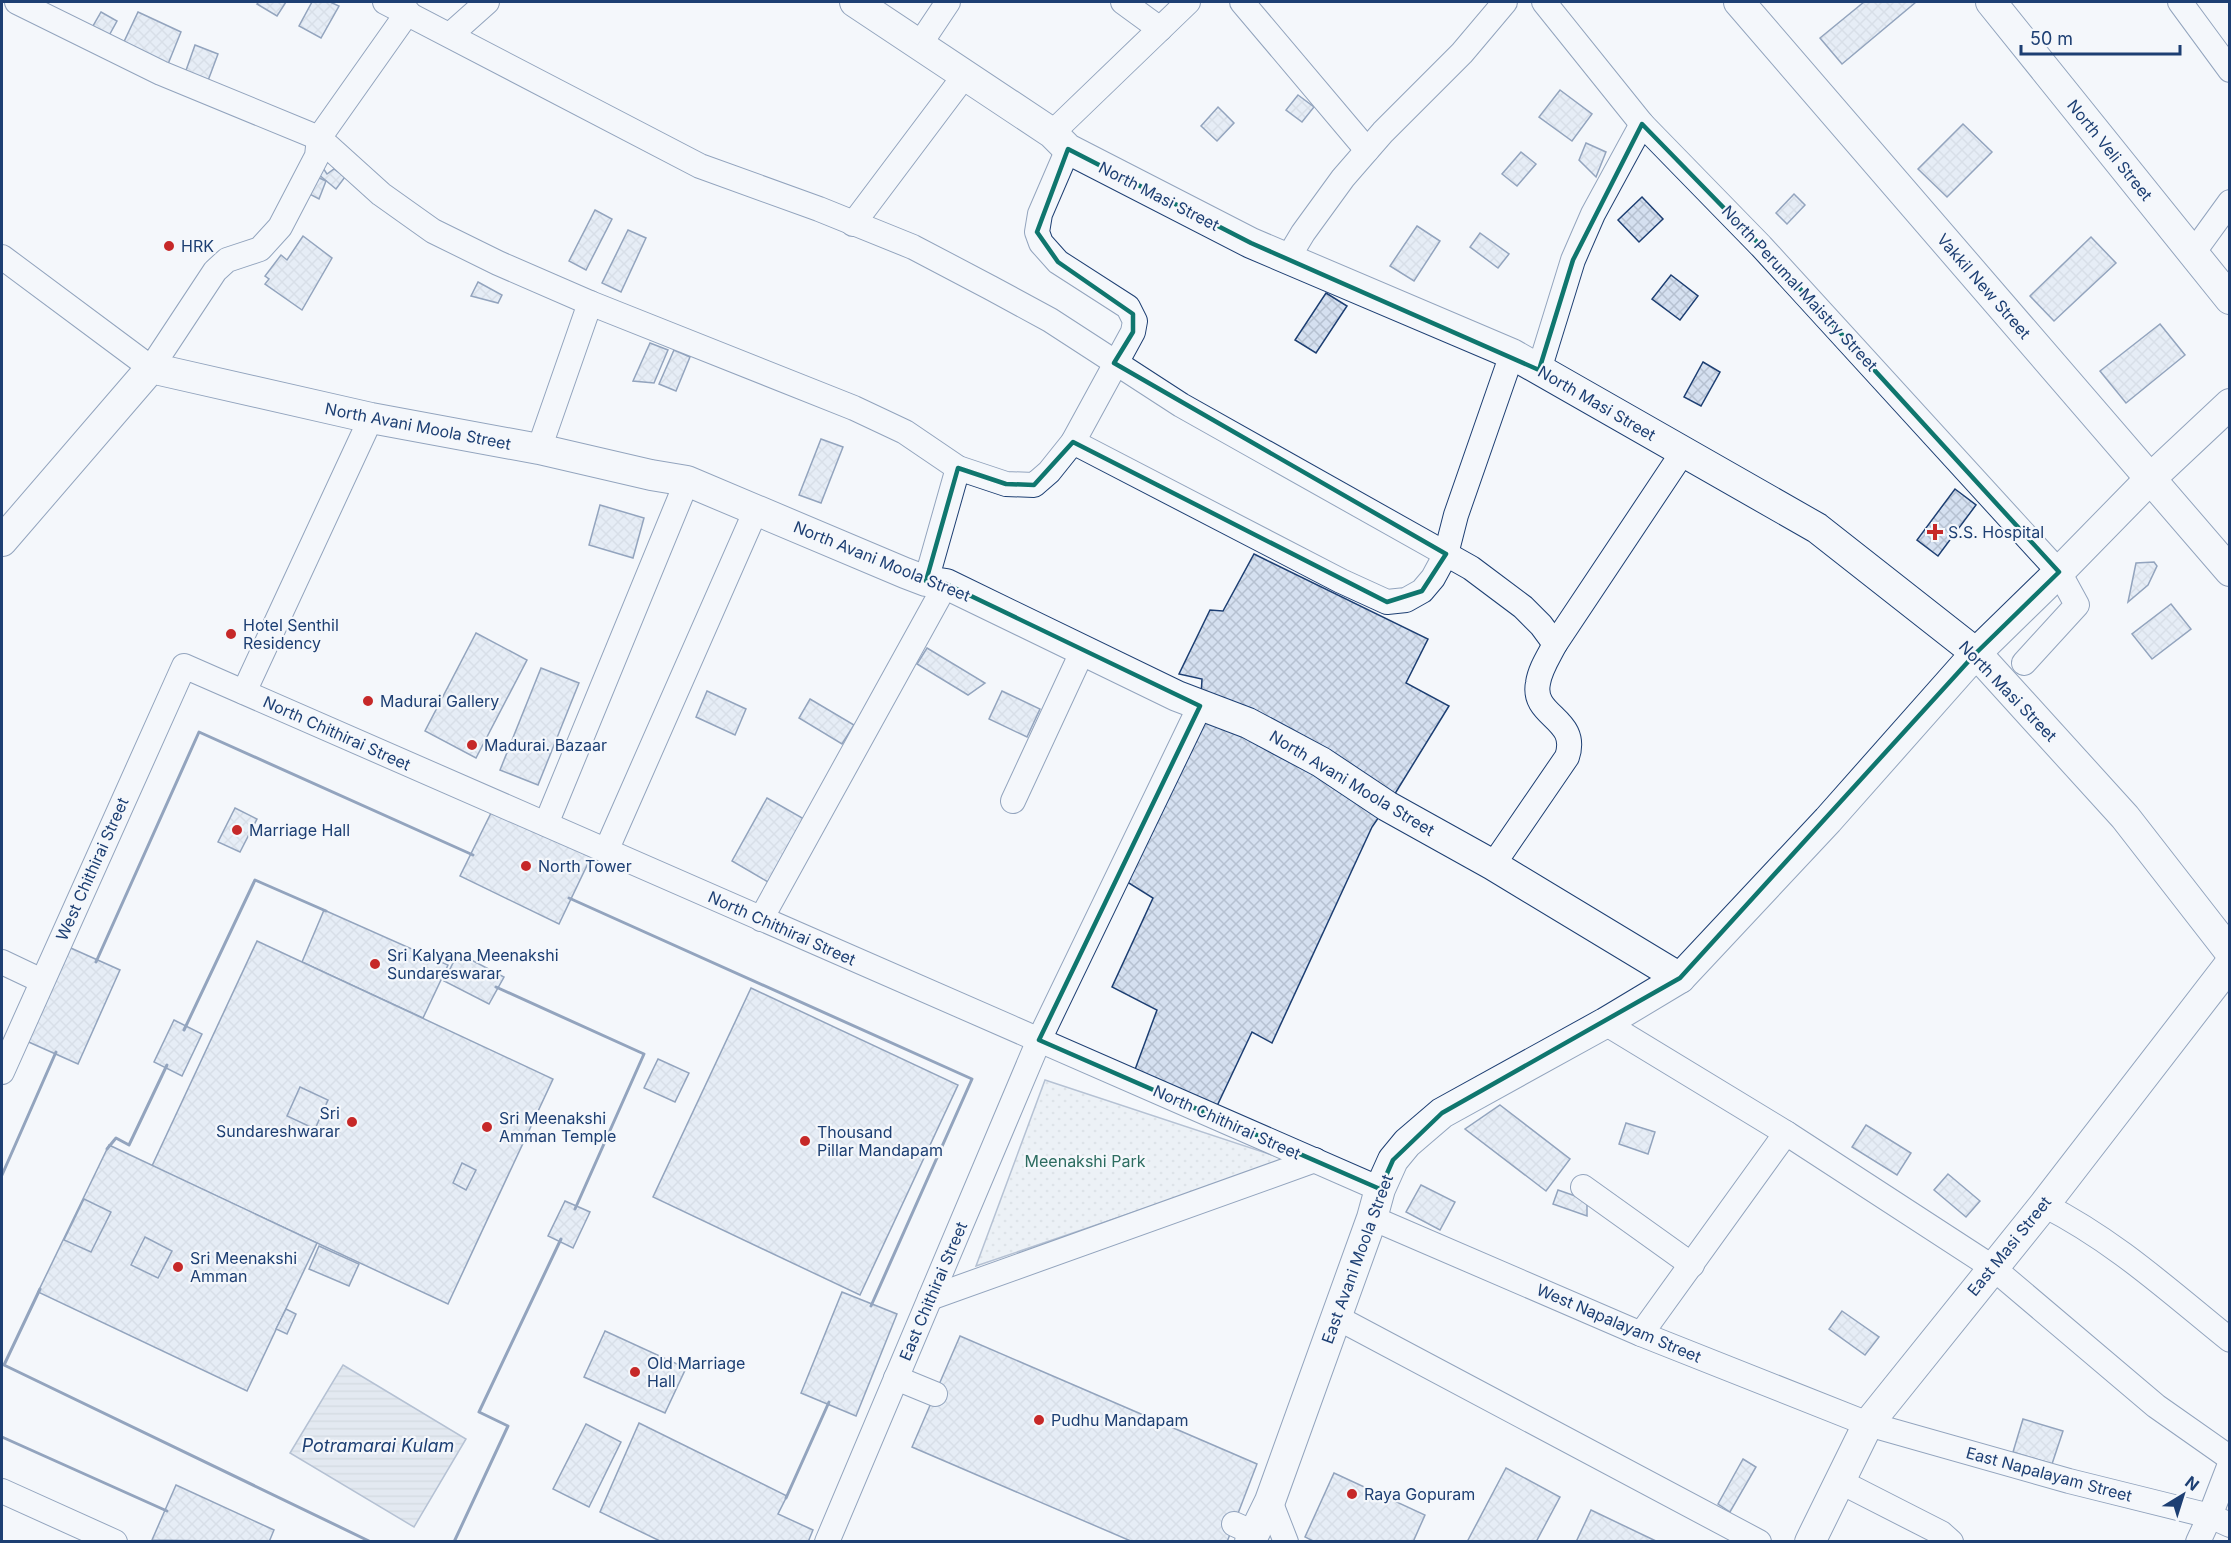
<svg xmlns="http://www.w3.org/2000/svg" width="2231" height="1543" viewBox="0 0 2231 1543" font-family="Inter,sans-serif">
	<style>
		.park { fill: url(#park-dots); stroke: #687fa3; stroke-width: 1.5 }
		.water { fill: url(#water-rules); stroke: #687fa3; stroke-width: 1.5 }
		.building { fill: url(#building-cross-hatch); stroke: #1d3f73; stroke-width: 1.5 }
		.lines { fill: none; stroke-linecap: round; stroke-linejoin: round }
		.minor-casing { stroke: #1d3f73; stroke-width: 26 }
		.major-casing { stroke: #1d3f73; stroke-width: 32 }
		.minor { stroke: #f4f7fb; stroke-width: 24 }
		.major { stroke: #f4f7fb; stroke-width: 30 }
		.wall { stroke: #1d3f73; stroke-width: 3 }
		.marked { fill: none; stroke: #0f766e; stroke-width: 4.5; stroke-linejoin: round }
		.poi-dot { fill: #c62828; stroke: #f4f7fb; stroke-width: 2 }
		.labels { text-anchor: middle; stroke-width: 4.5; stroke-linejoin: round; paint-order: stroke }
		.street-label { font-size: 16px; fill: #1d3f73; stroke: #f4f7fb }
		.poi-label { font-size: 16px; fill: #1d3f73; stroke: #f4f7fb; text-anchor: start }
		.park-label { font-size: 16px; fill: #2c6c60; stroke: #f4f7fb }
		.water-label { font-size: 18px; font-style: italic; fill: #1d3f73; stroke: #f4f7fb }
	</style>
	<defs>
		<pattern id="park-dots" width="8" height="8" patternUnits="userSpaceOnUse" patternTransform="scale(1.5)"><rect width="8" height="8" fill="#e3e9f0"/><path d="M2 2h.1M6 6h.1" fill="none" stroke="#c2c9d1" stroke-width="1.8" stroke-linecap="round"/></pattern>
		<pattern id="water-rules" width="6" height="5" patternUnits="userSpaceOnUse" patternTransform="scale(1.5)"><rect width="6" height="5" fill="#cfd7e4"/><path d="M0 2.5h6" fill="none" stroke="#b1bac7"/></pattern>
		<pattern id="building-cross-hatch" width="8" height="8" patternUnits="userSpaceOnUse" patternTransform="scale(1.5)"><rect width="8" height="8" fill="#d5e0f0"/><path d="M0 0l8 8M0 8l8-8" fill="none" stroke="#b6c1d1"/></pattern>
	</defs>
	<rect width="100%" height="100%" fill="#f4f7fb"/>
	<polygon class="park" points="1045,1080 1287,1160 976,1266"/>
	<polygon class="water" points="343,1365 466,1439 414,1527 290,1453"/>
	<g class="building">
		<polygon points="259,2 286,2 277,16 257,4"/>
		<polygon points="312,2 330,2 339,6 321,38 299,26"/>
		<polygon points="1864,2 1916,2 1842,64 1820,38"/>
		<polygon points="101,12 117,21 106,41 89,33"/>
		<polygon points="138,12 181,32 166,69 122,46"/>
		<polygon points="195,45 218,54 206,86 184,76"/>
		<polygon points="1560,90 1592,114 1572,141 1539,117"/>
		<polygon points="1298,95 1314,107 1302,122 1286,110"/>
		<polygon points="1218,107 1234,123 1217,141 1201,126"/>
		<polygon points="1963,124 1992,152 1947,197 1918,169"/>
		<polygon points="1586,143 1606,152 1596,177 1579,160"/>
		<polygon points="1521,152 1536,164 1517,186 1502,174"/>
		<polygon points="323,168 327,174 334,169 345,177 336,189 318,174"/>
		<polygon points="308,173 326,181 319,199 300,189"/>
		<polygon points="1794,194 1805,205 1787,224 1776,213"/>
		<polygon points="1642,197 1663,219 1639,242 1618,220"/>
		<polygon points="595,210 612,219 586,270 569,261"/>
		<polygon points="1417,226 1440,241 1414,281 1390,266"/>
		<polygon points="628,230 646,238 621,292 602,283"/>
		<polygon points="1480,233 1509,254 1498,268 1470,247"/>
		<polygon points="303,236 332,258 302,310 265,284 269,279 265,276 281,255 287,260"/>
		<polygon points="2091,237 2116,263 2054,321 2030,296"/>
		<polygon points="1671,275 1698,296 1680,320 1652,299"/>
		<polygon points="478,282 502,295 498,303 471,296"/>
		<polygon points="1326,293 1347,306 1316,353 1295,340"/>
		<polygon points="2160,324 2185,355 2126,403 2100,371"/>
		<polygon points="650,343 668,350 654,383 633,381"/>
		<polygon points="674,350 690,357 676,391 659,384"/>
		<polygon points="1703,362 1720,372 1701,406 1684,397"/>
		<polygon points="821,439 843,447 821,503 799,495"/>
		<polygon points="1955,489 1976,505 1938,556 1917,540"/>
		<polygon points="600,505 644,518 633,558 589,545"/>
		<polygon points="1254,554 1428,639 1406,683 1449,706 1396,792 1372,827 1272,1043 1252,1032 1216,1108 1133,1075 1157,1010 1112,987 1153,898 1124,880 1199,730 1202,679 1179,674 1210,610 1223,611"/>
		<polygon points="2154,562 2157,566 2148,585 2128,602 2136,563"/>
		<polygon points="2171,604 2191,629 2152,659 2132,634"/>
		<polygon points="476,633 527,660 476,758 425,731"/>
		<polygon points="927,648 985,683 968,695 917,664"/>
		<polygon points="541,668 579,683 538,785 500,770"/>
		<polygon points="707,691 746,709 735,735 696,717"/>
		<polygon points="1002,691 1040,709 1027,737 989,719"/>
		<polygon points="810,699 854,725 842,744 799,718"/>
		<polygon points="767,798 804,819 768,882 732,861"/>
		<polygon points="235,808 257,819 240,852 218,842"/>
		<polygon points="493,809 591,857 559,924 460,876"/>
		<polygon points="324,910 448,965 423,1018 302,962"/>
		<polygon points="257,941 553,1079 448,1304 152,1166"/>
		<polygon points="64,945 120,970 78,1064 22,1039"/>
		<polygon points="458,953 504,977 489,1004 444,981"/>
		<polygon points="751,988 958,1085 860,1295 653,1197"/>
		<polygon points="174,1020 202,1034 182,1076 154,1062"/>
		<polygon points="658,1059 689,1073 675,1102 644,1088"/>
		<polygon points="300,1087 328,1100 315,1129 287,1116"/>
		<polygon points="1500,1105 1570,1159 1546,1191 1465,1129"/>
		<polygon points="1626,1123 1655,1132 1648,1154 1619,1144"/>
		<polygon points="1866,1125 1911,1153 1897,1175 1852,1147"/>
		<polygon points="109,1145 317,1243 247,1391 38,1292"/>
		<polygon points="462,1163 476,1170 466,1190 453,1183"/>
		<polygon points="1948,1174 1980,1201 1966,1217 1934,1190"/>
		<polygon points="1421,1185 1455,1202 1440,1230 1406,1212"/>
		<polygon points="1558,1190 1587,1200 1587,1216 1553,1204"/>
		<polygon points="84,1199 111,1212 91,1252 64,1240"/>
		<polygon points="565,1201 590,1212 573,1248 548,1236"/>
		<polygon points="145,1237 172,1251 158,1278 131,1265"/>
		<polygon points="319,1246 359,1264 349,1286 309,1269"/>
		<polygon points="842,1292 897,1314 856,1416 801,1393"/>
		<polygon points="286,1309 296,1314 287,1334 276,1329"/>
		<polygon points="1842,1311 1879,1337 1865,1355 1829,1329"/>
		<polygon points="605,1331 686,1368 665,1413 584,1377"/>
		<polygon points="960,1336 1257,1464 1227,1542 1133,1542 912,1447"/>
		<polygon points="2023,1419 2063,1431 2052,1464 2013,1452"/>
		<polygon points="639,1423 787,1496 778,1514 813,1530 808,1542 662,1542 600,1512"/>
		<polygon points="586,1424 621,1442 589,1507 553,1489"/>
		<polygon points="1743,1459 1756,1467 1730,1512 1718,1504"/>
		<polygon points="1506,1468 1560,1497 1536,1542 1467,1542"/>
		<polygon points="1334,1473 1425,1515 1413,1542 1315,1542 1305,1537"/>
		<polygon points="176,1485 274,1530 269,1542 152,1540"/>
		<polygon points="1591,1510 1658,1542 1576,1542"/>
	</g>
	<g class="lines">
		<defs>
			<g id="minor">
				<polyline points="17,2 161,73 319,138 381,194 433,231 498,263 590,303 854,408 905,432 958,468 1006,484 1034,485 1049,472 1073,442 1133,332 1135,321 1128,307 1058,262 1041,243 1037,232 1040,214 1068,149"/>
				<polyline points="385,2 700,166 819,209 913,247 991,288 1050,320 1181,405 1471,568 1523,607 1541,625 1555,644"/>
				<polyline points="1123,2 1160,29"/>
				<polyline points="1242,2 1367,150"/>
				<polyline points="1544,2 1642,124 1761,246 2059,572 2077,605 2024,663"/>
				<polyline points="2180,2 2230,70"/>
				<polyline points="450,35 487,2"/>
				<polyline points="920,44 948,2"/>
				<polyline points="1052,133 1188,2"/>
				<polyline points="853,224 965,75"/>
				<polyline points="2193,253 2230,202"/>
				<polyline points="2,257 151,368 215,271 227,260 260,249 280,227 317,156 319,138 408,12"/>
				<polyline points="1288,258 1303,233 1343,178 1383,132 1462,53 1505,2"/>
				<polyline points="1539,370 1573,260 1593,214 1642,124"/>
				<polyline points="1073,442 1341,581 1387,602 1406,600 1422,591 1433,578 1446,554 1456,515 1512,354"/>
				<polyline points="539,449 590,303"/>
				<polyline points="926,581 958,468"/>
				<polyline points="244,692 371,418"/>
				<polyline points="1013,801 1083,650"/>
				<polyline points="546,824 687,481"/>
				<polyline points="606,851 756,510"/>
				<path d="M1493,865l74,-108c13,-39 -36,-40 -29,-74 2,-14 11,-27 17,-39l128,-192"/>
				<polyline points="761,919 946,584"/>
				<polyline points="2,962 42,981"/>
				<polyline points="1605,1023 1786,1133 1992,1267 2156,1406 2230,1458"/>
				<polyline points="2,1072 184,666 1380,1189"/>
				<polyline points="1583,1187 1692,1265"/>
				<path d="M2044,1205c71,36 124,85 186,135"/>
				<polyline points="1372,1218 1641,1334 1868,1424 2069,1481 2210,1516 2230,1525"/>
				<polyline points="930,1298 1315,1160"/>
				<polyline points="1336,1317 1759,1542"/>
				<polyline points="1641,1334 1786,1133"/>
				<polyline points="896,1378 935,1394"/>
				<polyline points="1839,1481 1941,1533 1951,1542"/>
				<polyline points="2,1491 115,1542"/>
				<polyline points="1270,1501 1286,1542"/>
				<polyline points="1234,1524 1254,1533"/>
				<polyline points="827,1542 1039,1040 1200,706"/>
				<polyline points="2198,1542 2210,1516 2230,1464"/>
			</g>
			<g id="major">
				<polyline points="855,2 1052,133 1068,149 1251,243 1512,354 1817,528 1976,653 2125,817 2230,952"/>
				<polyline points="1739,2 2230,571"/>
				<polyline points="1991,2 2230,299"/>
				<polyline points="2,541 151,368 371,418 539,449 651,475 687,481 905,573 926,581 946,584 1177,696 1248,723 1321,762 1387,806 1493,865 1680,978"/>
				<polyline points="1250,1542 1270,1501 1372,1218 1380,1189 1393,1160 1407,1143 1442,1113 1605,1023 1680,978 1828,820 1976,653 2059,572 2150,479 2230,404"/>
				<polyline points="1810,1542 1868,1424 2044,1205 2230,964"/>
			</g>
		</defs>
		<use href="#minor" class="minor-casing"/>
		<use href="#major" class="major-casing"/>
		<use href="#minor" class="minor"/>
		<use href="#major" class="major"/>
		<g class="wall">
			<polyline points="569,898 972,1079 871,1306"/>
			<polyline points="96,962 199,732 473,855"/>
			<polyline points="496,987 644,1054 575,1209"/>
			<polyline points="184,1030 255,880 326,911"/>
			<polyline points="107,1149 116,1138 129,1145 167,1065"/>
			<polyline points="2,1175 56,1052"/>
			<polyline points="40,1289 4,1365 371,1542"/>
			<polyline points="2,1437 167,1511"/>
			<polyline points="786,1498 829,1402"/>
			<polyline points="454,1542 508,1426 479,1412 561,1239"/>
		</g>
	</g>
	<path d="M0 0H2231V1543H0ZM1642,124l119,122 298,326 -83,81 -296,325 -238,135 -49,47 -13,29 -341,-149 161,-334 -254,-122 -20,-3 32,-113 48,16 28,1 39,-43 314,160 35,-11 24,-37 -332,-191 19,-31v-18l-75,-52 -21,-30 31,-83 183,94 288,127 34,-110z" fill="#f4f7fb" fill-opacity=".55" fill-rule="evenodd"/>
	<path class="marked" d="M1642,124l119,122 298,326 -83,81 -296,325 -238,135 -49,47 -13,29 -341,-149 161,-334 -254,-122 -20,-3 32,-113 48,16 28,1 39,-43 314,160 35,-11 24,-37 -332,-191 19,-31v-18l-75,-52 -21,-30 31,-83 183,94 288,127 34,-110z"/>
	<g class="poi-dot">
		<circle cx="169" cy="246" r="6"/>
		<path d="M1932 523h6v6h6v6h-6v6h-6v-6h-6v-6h6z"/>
		<circle cx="231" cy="634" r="6"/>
		<circle cx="368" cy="701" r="6"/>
		<circle cx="472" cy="745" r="6"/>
		<circle cx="237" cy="830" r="6"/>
		<circle cx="526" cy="866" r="6"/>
		<circle cx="375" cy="964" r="6"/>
		<circle cx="352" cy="1122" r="6"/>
		<circle cx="487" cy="1127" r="6"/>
		<circle cx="805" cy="1141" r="6"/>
		<circle cx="178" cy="1267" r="6"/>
		<circle cx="635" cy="1372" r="6"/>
		<circle cx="1039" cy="1420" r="6"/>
		<circle cx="1352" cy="1494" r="6"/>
	</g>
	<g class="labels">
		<g class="street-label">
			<text transform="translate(2110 150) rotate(51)" y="6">North Veli Street</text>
			<text transform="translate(1159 196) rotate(27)" y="6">North Masi Street</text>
			<text transform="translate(1984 286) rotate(49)" y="6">Vakkil New Street</text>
			<text transform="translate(1800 288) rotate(47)" y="6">North Perumal Maistry Street</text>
			<text transform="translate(1597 403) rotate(30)" y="6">North Masi Street</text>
			<text transform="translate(418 426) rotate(11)" y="6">North Avani Moola Street</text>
			<text transform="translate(882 561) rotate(22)" y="6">North Avani Moola Street</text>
			<text transform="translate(2008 691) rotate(46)" y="6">North Masi Street</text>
			<text transform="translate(337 733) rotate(24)" y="6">North Chithirai Street</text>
			<text transform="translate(1352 783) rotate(31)" y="6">North Avani Moola Street</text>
			<text transform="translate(92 869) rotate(-66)" y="6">West Chithirai Street</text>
			<text transform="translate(782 928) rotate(24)" y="6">North Chithirai Street</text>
			<text transform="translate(1227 1122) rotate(24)" y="6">North Chithirai Street</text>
			<text transform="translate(2009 1246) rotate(-51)" y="6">East Masi Street</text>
			<text transform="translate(1357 1259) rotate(-70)" y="6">East Avani Moola Street</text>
			<text transform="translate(933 1291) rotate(-67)" y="6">East Chithirai Street</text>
			<text transform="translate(1619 1323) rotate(23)" y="6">West Napalayam Street</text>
			<text transform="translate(2049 1474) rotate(15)" y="6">East Napalayam Street</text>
		</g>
		<g class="poi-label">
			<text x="181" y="252">HRK</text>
			<text x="1948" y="538">S.S. Hospital</text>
			<text x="243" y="631">Hotel Senthil<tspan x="243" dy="18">Residency</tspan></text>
			<text x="380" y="707">Madurai Gallery</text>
			<text x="484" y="751">Madurai. Bazaar</text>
			<text x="249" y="836">Marriage Hall</text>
			<text x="538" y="872">North Tower</text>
			<text x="387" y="961">Sri Kalyana Meenakshi<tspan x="387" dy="18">Sundareswarar</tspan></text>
			<text x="340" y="1119" text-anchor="end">Sri<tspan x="340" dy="18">Sundareshwarar</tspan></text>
			<text x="499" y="1124">Sri Meenakshi<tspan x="499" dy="18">Amman Temple</tspan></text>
			<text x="817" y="1138">Thousand<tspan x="817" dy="18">Pillar Mandapam</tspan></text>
			<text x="190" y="1264">Sri Meenakshi<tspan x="190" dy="18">Amman</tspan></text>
			<text x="647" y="1369">Old Marriage<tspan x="647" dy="18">Hall</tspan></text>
			<text x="1051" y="1426">Pudhu Mandapam</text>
			<text x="1364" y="1500">Raya Gopuram</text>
		</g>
		<g class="park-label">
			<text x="1085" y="1167">Meenakshi Park</text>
		</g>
		<g class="water-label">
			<text x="378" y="1452">Potramarai Kulam</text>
		</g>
	</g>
	<rect width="2231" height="1543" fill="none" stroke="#1d3f73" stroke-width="6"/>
	<g transform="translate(2183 1495) rotate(38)" stroke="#f4f7fb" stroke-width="4.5" paint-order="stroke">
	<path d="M0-4.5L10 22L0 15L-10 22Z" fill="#1d3f73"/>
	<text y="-9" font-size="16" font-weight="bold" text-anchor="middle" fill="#1d3f73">N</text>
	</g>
	<path d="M2021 45v9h159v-9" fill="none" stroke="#1d3f73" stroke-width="3"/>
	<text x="2030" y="45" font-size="18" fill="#1d3f73" stroke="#f4f7fb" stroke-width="4.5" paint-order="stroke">50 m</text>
</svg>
